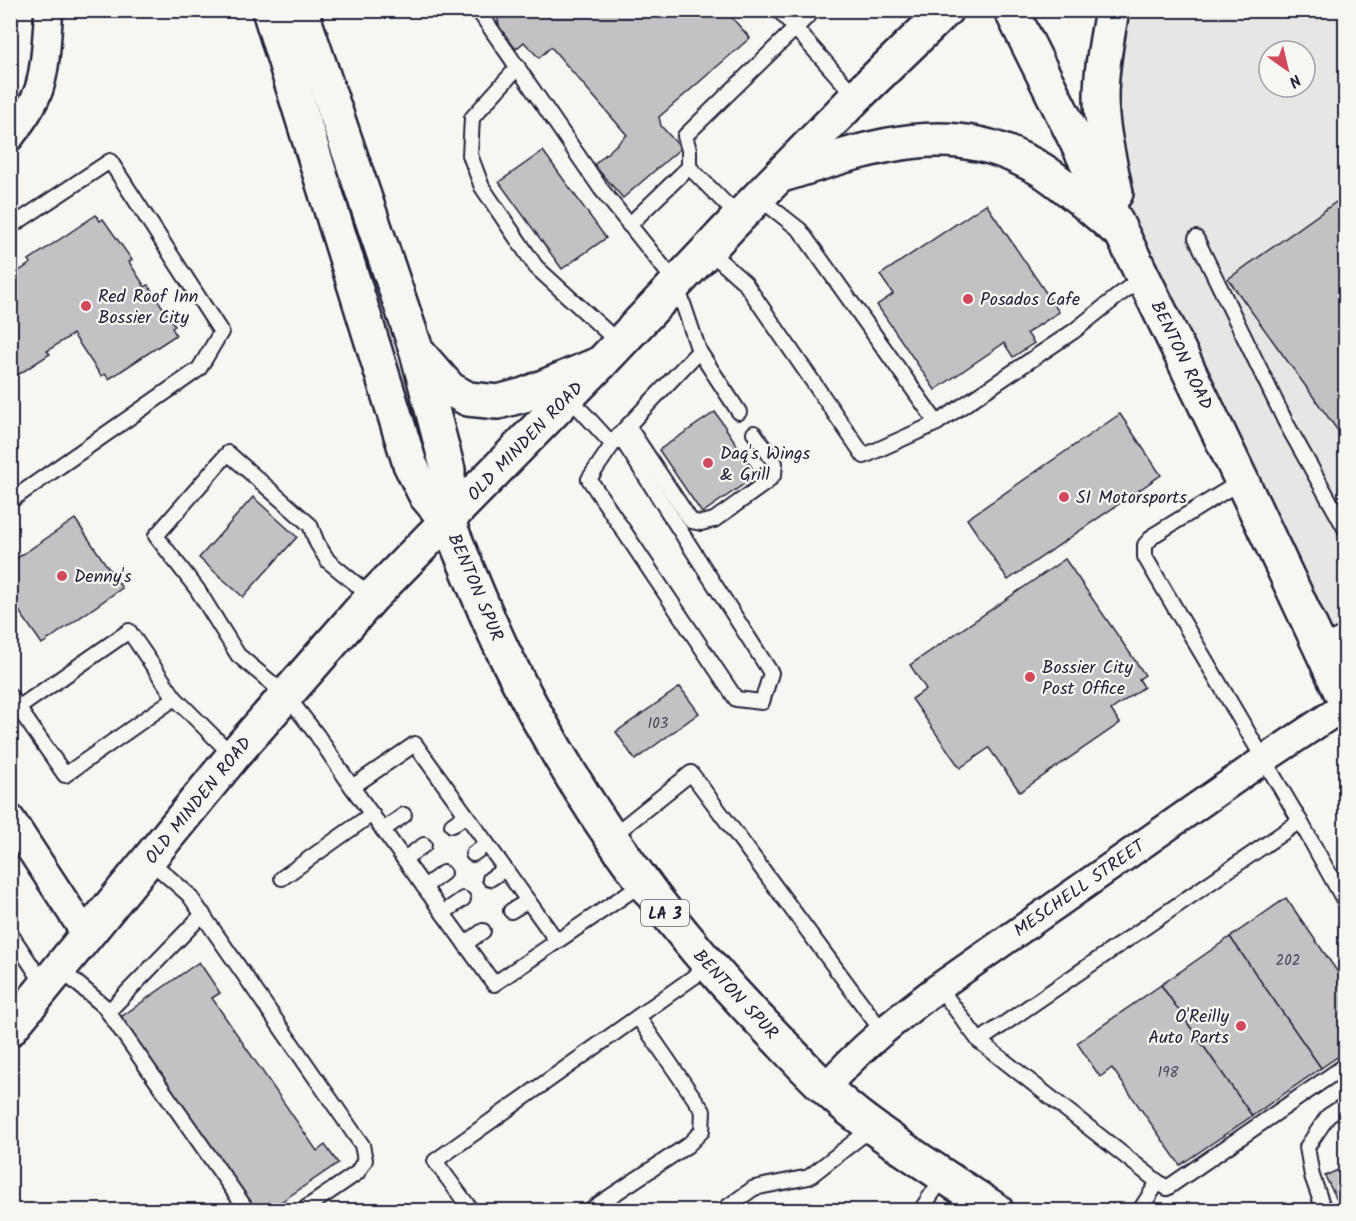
<svg xmlns="http://www.w3.org/2000/svg" width="1356" height="1221" viewBox="0 0 1356 1221" font-family="Kalam,sans-serif">
	<style>
		.built { fill: #e6e6e4; fill-rule: evenodd }
		.building { fill: #c2c2c4; stroke: #22223b; stroke-width: 1.5 }
		.lines { fill: none; stroke-linecap: round; stroke-linejoin: round }
		.service-casing { stroke: #22223b; stroke-width: 18 }
		.minor-casing { stroke: #22223b; stroke-width: 32 }
		.secondary-casing { stroke: #22223b; stroke-width: 38 }
		.primary-casing { stroke: #22223b; stroke-width: 38 }
		.motorway-casing { stroke: #22223b; stroke-width: 38 }
		.service { stroke: #f6f6f2; stroke-width: 14 }
		.minor { stroke: #f6f6f2; stroke-width: 27 }
		.secondary { stroke: #f6f6f2; stroke-width: 33 }
		.primary { stroke: #f6f6f2; stroke-width: 33 }
		.motorway { stroke: #f6f6f2; stroke-width: 33 }
		.poi-dot { fill: #d1495b; stroke: #f6f6f2; stroke-width: 2 }
		.labels { text-anchor: middle; stroke-width: 4.5; stroke-linejoin: round; paint-order: stroke }
		.number-label { font-size: 15px; fill: #4a4a5d }
		.shield { fill: #f6f6f2; stroke: #626272; stroke-width: 1.5 }
		.shield-label { font-size: 16px; font-weight: bold; fill: #22223b }
		.poi-label { font-size: 18px; fill: #22223b; stroke: #f6f6f2; text-anchor: start }
		.street-label { font-size: 18px; fill: #22223b; stroke: #f6f6f2 }
	</style>
	<rect width="100%" height="100%" fill="#f6f6f2"/>
	<filter id="ink" filterUnits="userSpaceOnUse"><feTurbulence type="fractalNoise" baseFrequency=".0167" numOctaves="2"/><feDisplacementMap in="SourceGraphic" scale="12" xChannelSelector="R" yChannelSelector="G"/><feConvolveMatrix kernelMatrix="1 2 1 2 8 2 1 2 1" color-interpolation-filters="sRGB"/></filter>
	<g filter="url(#ink)">
		<path class="built" d="M1112,11h233v692l-220,-467zM1269,51h36v36h-36z"/>
		<g class="building">
			<polygon points="496,10 725,10 750,38 659,117 661,126 681,148 623,198 594,165 627,135 551,47 539,58 524,42 516,49 500,30"/>
			<polygon points="543,151 606,238 562,269 499,182"/>
			<polygon points="1346,195 1346,442 1228,279"/>
			<polygon points="986,204 1059,312 1027,333 1034,343 1013,357 1004,343 935,390 877,305 893,294 880,275"/>
			<polygon points="96,215 100,221 103,219 132,260 129,262 145,287 148,285 175,326 172,328 176,335 109,379 105,374 101,376 73,334 47,351 50,354 10,380 10,277 31,263 29,260"/>
			<polygon points="715,412 757,475 702,513 659,450"/>
			<polygon points="1120,414 1161,475 1008,580 967,519"/>
			<polygon points="253,497 297,537 243,597 199,558"/>
			<polygon points="75,519 122,588 42,644 10,598 10,563"/>
			<polygon points="1065,559 1145,675 1139,679 1144,687 1111,710 1120,723 1020,792 989,748 960,768 912,699 926,689 910,665"/>
			<polygon points="680,687 699,713 635,760 616,732"/>
			<polygon points="1286,898 1346,984 1346,1051 1321,1068 1230,937"/>
			<polygon points="1230,937 1321,1068 1252,1116 1161,985"/>
			<polygon points="199,962 220,993 212,998 317,1151 325,1145 338,1163 269,1210 255,1210 121,1017"/>
			<polygon points="1161,985 1252,1116 1180,1165 1112,1068 1100,1077 1077,1043"/>
			<polygon points="1346,1166 1346,1210 1342,1210 1325,1176"/>
		</g>
		<g class="lines">
			<defs>
				<g id="service">
					<polyline points="478,10 601,189 676,283 699,351 619,435"/>
					<polyline points="779,10 856,97"/>
					<polyline points="518,67 472,118 470,155 482,187 536,267 619,343"/>
					<polyline points="689,167 739,217"/>
					<polyline points="758,197 800,230 937,423"/>
					<polyline points="629,225 689,167 689,150 685,136 814,10"/>
					<polyline points="10,227 110,161 221,332 199,369 10,501"/>
					<polyline points="1196,238 1286,423 1346,530"/>
					<polyline points="708,250 745,283 864,456 937,423 1074,331 1143,276"/>
					<polyline points="699,351 739,412"/>
					<polyline points="568,396 612,444"/>
					<polyline points="628,426 691,521 701,523 714,520 767,482 774,474 775,463 754,433"/>
					<polygon points="619,435 771,673 762,702 736,699 589,479"/>
					<polyline points="1243,480 1154,535 1145,545 1145,557 1300,821"/>
					<polyline points="372,597 328,561 317,543 310,525 228,453 156,536 197,589 238,655 286,695 317,735 352,787 494,984 643,883"/>
					<polyline points="1319,646 1346,632"/>
					<polyline points="10,696 65,775 175,698 233,756"/>
					<polyline points="11,713 129,631 175,698"/>
					<polyline points="352,787 415,744 557,941"/>
					<polyline points="452,825 466,815"/>
					<polyline points="383,830 404,815"/>
					<polyline points="611,837 691,773 882,1031"/>
					<polyline points="473,854 487,844"/>
					<polyline points="404,859 424,845"/>
					<polyline points="149,860 189,895 362,1145 365,1160 357,1173 303,1210"/>
					<polyline points="282,878 372,814"/>
					<polyline points="490,879 505,869"/>
					<polyline points="424,887 443,873"/>
					<polyline points="511,911 528,901"/>
					<polyline points="443,913 463,899"/>
					<polyline points="10,933 45,986"/>
					<polyline points="465,944 483,931"/>
					<polyline points="60,969 104,1006 247,1210"/>
					<polyline points="939,987 979,1041 1158,1182"/>
					<polyline points="108,1012 203,914"/>
					<polyline points="979,1041 1300,821 1346,904"/>
					<polyline points="471,1210 435,1161 709,966"/>
					<polyline points="590,1210 688,1145 702,1131 703,1111 638,1017"/>
					<polyline points="723,1210 754,1188 809,1177 873,1127"/>
					<polyline points="921,1210 944,1176"/>
					<polyline points="1140,1210 1158,1182 1167,1188 1346,1065"/>
					<polyline points="1324,1210 1312,1176 1307,1147 1328,1116 1346,1104"/>
				</g>
				<g id="minor">
					<path d="M10,137c11,-15 23,-31 29,-48 8,-26 7,-52 10,-79"/>
					<polyline points="10,818 87,936"/>
					<path d="M825,1088c34,-39 73,-70 114,-101l324,-227 83,-55"/>
				</g>
				<g id="secondary">
					<path d="M1011,10c115,230 228,460 335,693"/>
					<path d="M1112,10c-5,29 -11,58 -11,87 0,32 9,65 15,96"/>
					<path d="M782,175c79,-24 159,-56 239,-16 8,4 17,8 24,13 25,17 48,38 71,57"/>
					<polyline points="10,1029 233,756 372,597 601,363 739,217 856,97 946,10"/>
				</g>
				<path id="primary" d="M448,522c18,43 35,87 55,129 68,139 156,266 264,377 29,30 57,62 91,88 44,34 92,64 138,94"/>
				<g id="motorway">
					<polyline points="269,10 410,464 426,496 448,522"/>
					<polyline points="301,10 417,352 448,470 448,522"/>
					<polyline points="420,355 450,389 468,399 498,402 524,395 601,363"/>
				</g>
			</defs>
			<use href="#service" class="service-casing"/>
			<use href="#minor" class="minor-casing"/>
			<use href="#secondary" class="secondary-casing"/>
			<use href="#primary" class="primary-casing"/>
			<use href="#motorway" class="motorway-casing"/>
			<use href="#service" class="service"/>
			<use href="#minor" class="minor"/>
			<use href="#secondary" class="secondary"/>
			<use href="#primary" class="primary"/>
			<use href="#motorway" class="motorway"/>
		</g>
	</g>
	<g class="poi-dot">
		<circle cx="968" cy="299" r="6"/>
		<circle cx="86" cy="306" r="6"/>
		<circle cx="708" cy="463" r="6"/>
		<circle cx="1064" cy="497" r="6"/>
		<circle cx="62" cy="576" r="6"/>
		<circle cx="1030" cy="677" r="6"/>
		<circle cx="1241" cy="1026" r="6"/>
	</g>
	<g class="labels">
		<g class="number-label">
			<text x="658" y="728">103</text>
			<text x="1288" y="965">202</text>
			<text x="1168" y="1077">198</text>
		</g>
		<rect class="shield" x="641" y="900" width="48" height="26" rx="4.5"/>
		<g class="shield-label">
			<text x="665" y="919">LA 3</text>
		</g>
		<g class="poi-label">
			<text x="98" y="302">Red Roof Inn<tspan x="98" dy="21">Bossier City</tspan></text>
			<text x="980" y="305">Posados Cafe</text>
			<text x="720" y="459">Daq's Wings<tspan x="720" dy="21">&amp; Grill</tspan></text>
			<text x="1076" y="503">SI Motorsports</text>
			<text x="74" y="582">Denny's</text>
			<text x="1042" y="673">Bossier City<tspan x="1042" dy="21">Post Office</tspan></text>
			<text x="1229" y="1022" text-anchor="end">O'Reilly<tspan x="1229" dy="21">Auto Parts</tspan></text>
		</g>
		<g class="street-label">
			<text transform="translate(1182 355) rotate(64)" y="6">BENTON ROAD</text>
			<text transform="translate(525 441) rotate(-46)" y="6">OLD MINDEN ROAD</text>
			<text transform="translate(476 587) rotate(67)" y="6">BENTON SPUR</text>
			<text transform="translate(198 800) rotate(-51)" y="6">OLD MINDEN ROAD</text>
			<text transform="translate(1079 888) rotate(-35)" y="6">MESCHELL STREET</text>
			<text transform="translate(736 994) rotate(47)" y="6">BENTON SPUR</text>
		</g>
	</g>
	<rect width="1356" height="1221" fill="none" stroke="#f6f6f2" stroke-width="36"/>
	<rect x="18" y="18" width="1320" height="1185" fill="none" stroke="#22223b" stroke-width="2" filter="url(#ink)"/>
	<g transform="translate(1287 69) rotate(146)"><circle r="28" fill="#f6f6f2" stroke="#a1a1a9" stroke-width="1.5"/>
	<path d="M0-4.5L10 22L0 15L-10 22Z" fill="#d1495b"/>
	<text y="-9" font-size="16" font-weight="bold" text-anchor="middle" fill="#22223b">N</text>
	</g>
</svg>
